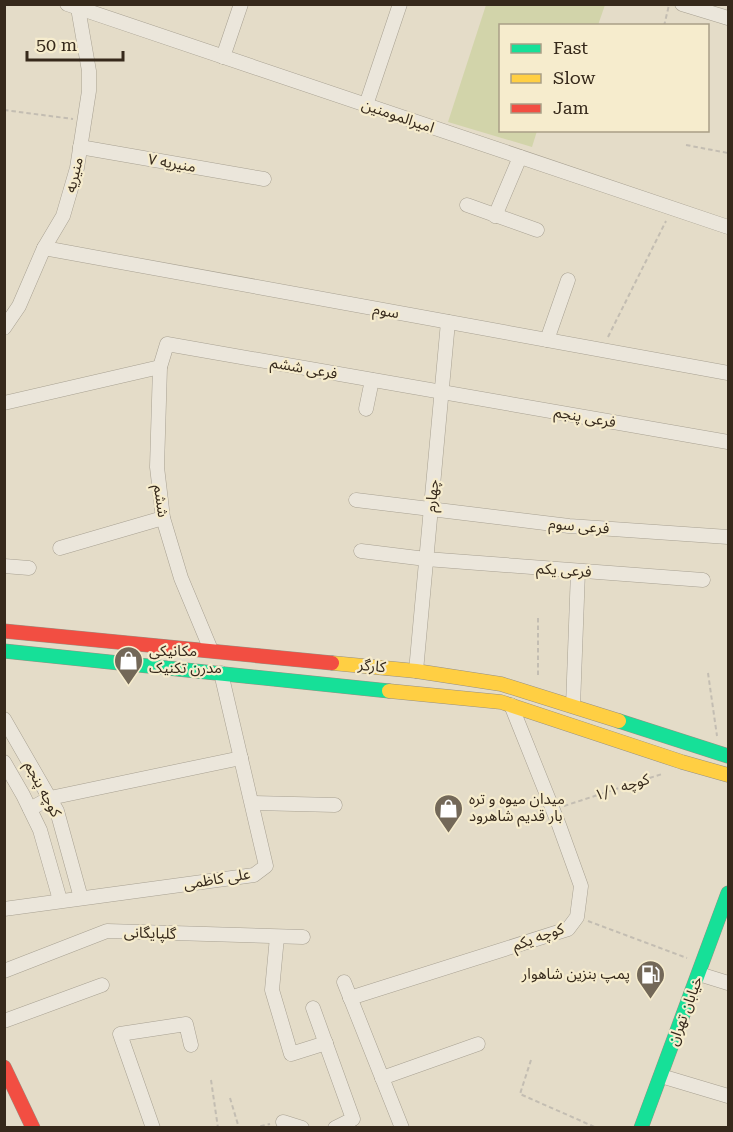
<svg xmlns="http://www.w3.org/2000/svg" width="733" height="1132" viewBox="0 0 733 1132" font-family="'Roboto Serif','Noto Sans Arabic',serif">
	<style>
		.green { fill: #d2d4aa }
		.lines { fill: none; stroke-linecap: round; stroke-linejoin: round }
		.street-casing { stroke: #a8a192; stroke-width: 15 }
		.fast-casing { stroke: #989082; stroke-width: 15 }
		.slow-casing { stroke: #989082; stroke-width: 15 }
		.jam-casing { stroke: #989082; stroke-width: 15 }
		.path { stroke: #c3bdb2; stroke-width: 2; stroke-dasharray: 4.5 3; stroke-linecap: butt }
		.street { stroke: #ebe6db; stroke-width: 14 }
		.fast { stroke: #16e098; stroke-width: 14 }
		.slow { stroke: #ffcf43; stroke-width: 14 }
		.jam { stroke: #f24e42; stroke-width: 14 }
		.labels { text-anchor: middle; stroke-width: 4.5; stroke-linejoin: round; paint-order: stroke }
		.street-label { font-size: 15px; fill: #36291b; stroke: #f6eccd }
		.poi-label { font-size: 15px; fill: #36291b; stroke: #f6eccd; text-anchor: start }
	</style>
	<rect width="100%" height="100%" fill="#e4dcc8"/>
	<polygon class="green" points="486,5 605,5 598,25 500,26 500,130 537,131 532,147 448,122"/>
	<g class="lines">
		<defs>
			<g id="street">
				<polyline points="67,4 728,227"/>
				<polyline points="682,4 728,18"/>
				<polyline points="223,57 241,4"/>
				<polyline points="366,105 400,4"/>
				<polyline points="80,147 264,179"/>
				<polyline points="467,205 537,230"/>
				<polyline points="495,216 520,157"/>
				<polyline points="44,248 728,373"/>
				<polyline points="4,328 19,306 44,248 63,216 77,168 89,91 89,71 78,8 79,4"/>
				<polyline points="547,340 568,280"/>
				<polyline points="4,403 160,367"/>
				<polyline points="366,409 372,380"/>
				<polyline points="356,500 569,526 728,537"/>
				<polyline points="60,548 163,518"/>
				<polyline points="361,551 426,559 703,580"/>
				<polyline points="4,566 29,568"/>
				<polyline points="211,650 181,578 163,518 157,467 160,367 167,344 728,442"/>
				<polyline points="416,671 448,322"/>
				<polyline points="573,706 578,571"/>
				<polyline points="4,719 57,811 81,898"/>
				<polyline points="4,762 23,795 40,830 60,900"/>
				<polyline points="252,803 335,805"/>
				<polyline points="30,809 50,798 241,758"/>
				<polyline points="4,909 254,875 266,866 221,673"/>
				<polyline points="277,937 272,990 291,1054 326,1043"/>
				<polyline points="4,971 107,931 303,937"/>
				<polyline points="699,974 728,983"/>
				<polyline points="344,982 402,1128"/>
				<polyline points="350,998 568,929 577,917 581,886 559,825 511,705"/>
				<polyline points="313,1008 353,1119 335,1128"/>
				<polyline points="4,1021 102,985"/>
				<polyline points="661,1076 728,1096"/>
				<polyline points="382,1078 478,1044"/>
				<polyline points="283,1122 302,1128"/>
				<polyline points="153,1128 120,1034 186,1024 191,1045"/>
			</g>
			<g id="fast">
				<polyline points="4,651 389,691"/>
				<polyline points="619,721 728,756"/>
				<polyline points="641,1128 728,893"/>
			</g>
			<g id="slow">
				<polyline points="332,663 416,671 501,684 619,721"/>
				<polyline points="389,691 501,702 682,762 728,775"/>
			</g>
			<g id="jam">
				<polyline points="4,631 332,663"/>
				<polyline points="4,1067 33,1128"/>
			</g>
		</defs>
		<use href="#street" class="street-casing"/>
		<use href="#fast" class="fast-casing"/>
		<use href="#slow" class="slow-casing"/>
		<use href="#jam" class="jam-casing"/>
		<g class="path">
			<polyline points="664,26 669,5"/>
			<polyline points="4,110 73,119"/>
			<polyline points="686,145 728,153"/>
			<polyline points="608,337 666,221"/>
			<polyline points="708,673 717,736"/>
			<polyline points="538,675 538,618"/>
			<polyline points="564,806 662,774"/>
			<polyline points="588,921 687,958"/>
			<polyline points="531,1060 520,1094 597,1128"/>
			<polyline points="211,1080 218,1128"/>
			<polyline points="230,1098 239,1128"/>
			<polyline points="253,1128 270,1124"/>
		</g>
		<use href="#street" class="street"/>
		<use href="#fast" class="fast"/>
		<use href="#slow" class="slow"/>
		<use href="#jam" class="jam"/>
	</g>
	<defs>
		<symbol id="shop-pin" viewBox="-11 -11 22 30"><path d="M0 17L-7.5 6A9.5 9.5 0 1 1 7.5 6Z" fill="#736858" stroke="#f6eccd"/><path d="M-5-2.5h2.3a2.7 3.5 0 0 1 5.4 0H5L5.5 6h-11ZM-1.5-2.5h3a1.5 2.3 0 0 0-3 0Z" fill="#fff"/></symbol>
		<symbol id="fuel-pin" viewBox="-11 -11 22 30"><path d="M0 17L-7.5 6A9.5 9.5 0 1 1 7.5 6Z" fill="#736858" stroke="#f6eccd"/><path d="M-5.5-6h7V0h2V4h1.3V-2.5L3-4.5l.8-.8L6-3V5H2.5V1h-1V6h-7ZM-4.2-4.7v3.2H.2V-4.7Z" fill="#fff"/></symbol>
	</defs>
	<g fill-rule="evenodd">
		<use href="#shop-pin" x="112" y="644" width="33" height="45"/>
		<use href="#shop-pin" x="432" y="792" width="33" height="45"/>
		<use href="#fuel-pin" x="634" y="958" width="33" height="45"/>
	</g>
	<g class="labels">
		<g class="street-label">
			<text transform="translate(398 116) rotate(19)" y="5">امیرالمومنین</text>
			<text transform="translate(172 163) rotate(10)" y="5">منیریه ۷</text>
			<text transform="translate(74 175) rotate(-77)" y="5">منیریه</text>
			<text transform="translate(386 311) rotate(10)" y="5">سوم</text>
			<text transform="translate(304 368) rotate(10)" y="5">فرعی ششم</text>
			<text transform="translate(585 417) rotate(10)" y="5">فرعی پنجم</text>
			<text transform="translate(432 496) rotate(-85)" y="5">چهارم</text>
			<text transform="translate(161 501) rotate(82)" y="5">ششم</text>
			<text transform="translate(579 526) rotate(5)" y="5">فرعی سوم</text>
			<text transform="translate(564 570) rotate(4)" y="5">فرعی یکم</text>
			<text transform="translate(372 666) rotate(6)" y="5">کارگر</text>
			<text transform="translate(622 787) rotate(-18)" y="5">کوچه ۱/۱</text>
			<text transform="translate(43 789) rotate(62)" y="5">کوچه پنجم</text>
			<text transform="translate(217 879) rotate(-9)" y="5">علی کاظمی</text>
			<text transform="translate(150 933) rotate(2)" y="5">گلپایگانی</text>
			<text transform="translate(538 937) rotate(-20)" y="5">کوچه یکم</text>
			<text transform="translate(685 1011) rotate(-69)" y="5">خیابان تهران</text>
		</g>
		<g class="poi-label">
			<text x="149" y="656">مکانیکی<tspan x="149" dy="17">مدرن تکنیک</tspan></text>
			<text x="469" y="804">میدان میوه و تره<tspan x="469" dy="17">بار قدیم شاهرود</tspan></text>
			<text x="630" y="979" text-anchor="end">پمپ بنزین شاهوار</text>
		</g>
	</g>
	<rect width="733" height="1132" fill="none" stroke="#36291b" stroke-width="12"/>
	<rect x="499" y="24" width="210" height="108" fill="#f6eccd" stroke="#a99e86" stroke-width="1.5"/>
	<rect x="511" y="44" width="30" height="9" fill="#16e098" stroke="#a99e86" stroke-width="1.5"/>
	<text x="553" y="54" font-size="18" fill="#36291b">Fast</text>
	<rect x="511" y="74" width="30" height="9" fill="#ffcf43" stroke="#a99e86" stroke-width="1.5"/>
	<text x="553" y="84" font-size="18" fill="#36291b">Slow</text>
	<rect x="511" y="104" width="30" height="9" fill="#f24e42" stroke="#a99e86" stroke-width="1.5"/>
	<text x="553" y="114" font-size="18" fill="#36291b">Jam</text>
	<path d="M27 51v9h96v-9" fill="none" stroke="#36291b" stroke-width="3"/>
	<text x="36" y="51" font-size="18" fill="#36291b" stroke="#f6eccd" stroke-width="4.5" paint-order="stroke">50 m</text>
</svg>
